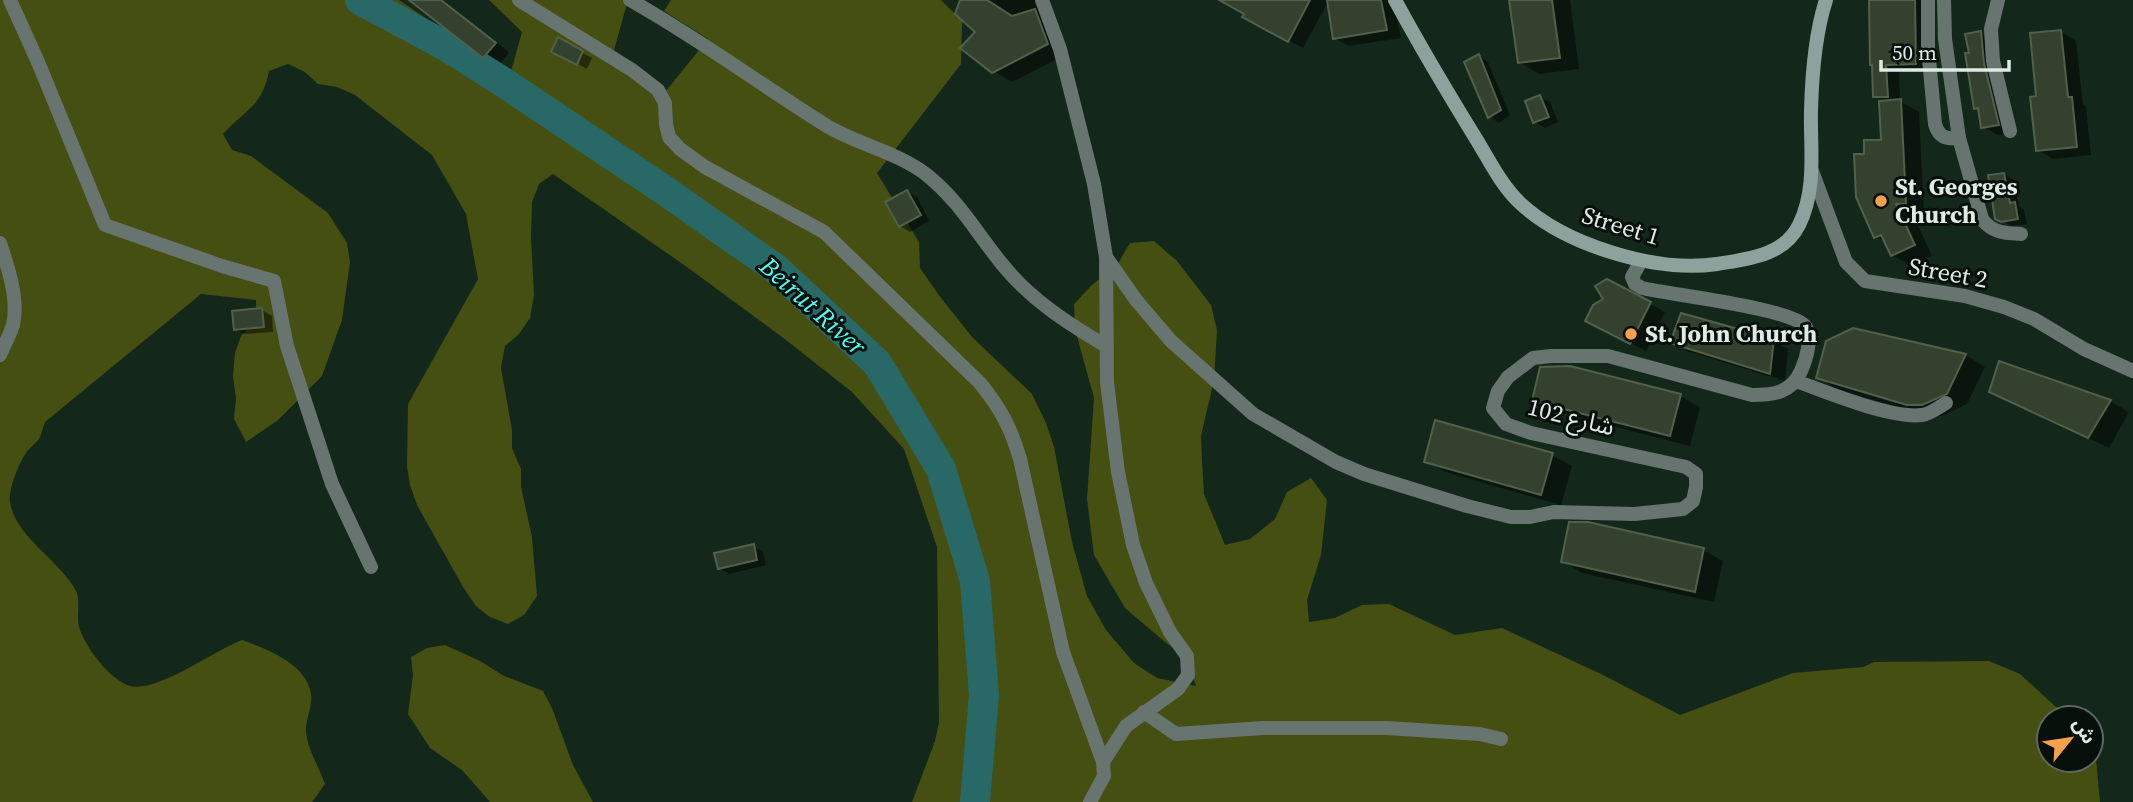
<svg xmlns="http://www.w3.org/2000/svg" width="2133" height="802" viewBox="0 0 2133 802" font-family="'Source Serif 4','Noto Sans Arabic',serif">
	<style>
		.green { fill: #454f11 }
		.shadow { fill: #0007 }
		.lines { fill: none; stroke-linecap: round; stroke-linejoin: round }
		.river { stroke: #286968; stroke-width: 30 }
		.building { fill: #33412e; stroke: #51604b; stroke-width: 2 }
		.street { stroke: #677470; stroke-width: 14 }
		.secondary { stroke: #8da29c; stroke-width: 14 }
		.poi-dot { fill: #f8a14a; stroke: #060f09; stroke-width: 2.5 }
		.labels { text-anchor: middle; stroke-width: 6; stroke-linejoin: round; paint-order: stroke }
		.poi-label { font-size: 24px; font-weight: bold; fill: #dfece3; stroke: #060f09; text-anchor: start }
		.street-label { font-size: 24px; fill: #dfece3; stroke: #060f09 }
		.water-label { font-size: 26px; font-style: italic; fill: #4bfdf9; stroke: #060f09 }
	</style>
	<rect width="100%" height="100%" fill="#13281b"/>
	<g class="green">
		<path d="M0,0h399l37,25 72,57 14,-50 -33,-32h139l-17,61 54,31 43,-53 -44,-28 7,-11h270l21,21 -1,43 -84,109 42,69 1,26 18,26 34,43 60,57 14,29 8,24 18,95 15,54 19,34 28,33 23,15 39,8 -9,-28 -22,-16 -40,-34 -31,-53 -7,-56 7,-101 -19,-69 -1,-25 18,-19 25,-20 13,-22 24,-2 23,20 34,44 6,25 -3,50 -13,56 1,25 2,33 21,51 25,-6 25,-20 12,-27 24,-14 16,22 -6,55 -14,45 2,22 26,-4 27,-13 27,-1 66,31 47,-7 101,47 77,40 113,-42 70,-6 11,-5 115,-1 31,13 48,44h-19v42h42v-9l5,8 4,43h-1188l23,-61 4,-18 -2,-176 -33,-98 -52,-57 -66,-52 -99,-73 -134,-93 -14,10 -7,18 -1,36 3,57 -4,23 -11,16 -14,12 -4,22 11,62v18l9,21v18l11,50 5,59 -13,19 -16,9 -18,-7 -14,-11 -13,-19 -46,-82 -7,-20 -3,-18 1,-63 70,-125 -12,-65 -34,-59 -77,-60 -18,-8 -19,-3 -13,-12 -17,-8 -19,7c-7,36 -23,38 -46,63l9,16 19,6 77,57 19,30 3,19 -8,58 -20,56 -44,44 -32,22 -12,-23 2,-21 -3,-22 2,-23 6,-17 15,-16v-20l-55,-6 -156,128c-2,5 -3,10 -5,15 -3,6 -10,10 -14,16 -7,10 -18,37 -16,49 5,35 50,58 66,89 5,10 0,25 3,36 6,20 31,53 51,59 27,7 85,-36 112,-46 25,9 65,24 69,54 2,13 -6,26 -5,38 2,18 13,35 19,52l-13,18h-312z"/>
		<polygon points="445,645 480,661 504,676 543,691 552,708 573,765 593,802 490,802 462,770 430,748 408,714 413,675 411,657 427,648"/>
	</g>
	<g class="shadow">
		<polygon points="412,0 442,0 509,52 499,65 484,57"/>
		<polygon points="962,0 1046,0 1065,55 1012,82 993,71"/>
		<polygon points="1222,0 1393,0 1401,38 1349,46 1334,38 1329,0 1303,48 1259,25 1246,13"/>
		<polygon points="1511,0 1570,0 1579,69 1539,74 1519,62"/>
		<polygon points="1870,0 1928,0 1928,71 1899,71 1900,101 1919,112 1924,214 1913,214 1932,256 1911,266 1892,255 1886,243 1876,236 1866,156 1883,141 1885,102 1875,96"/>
		<polygon points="2061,32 2076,41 2083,105 2086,107 2091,155 2053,159 2038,150"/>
		<polygon points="1981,33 1996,41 2013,133 1998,135 1983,127 1980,110 1976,108"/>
		<polygon points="558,40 592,58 587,69 563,56"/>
		<polygon points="1479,56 1488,62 1510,115 1499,123 1490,117 1467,63"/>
		<polygon points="1540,97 1550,102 1558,122 1545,128 1535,122"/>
		<polygon points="2004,174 2014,180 2019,206 2024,210 2027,224 2012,226 1997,218"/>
		<polygon points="907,192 917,197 929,221 910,232 900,226"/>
		<polygon points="1607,281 1665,312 1646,351 1602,329"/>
		<polygon points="262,310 272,316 273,332 245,334 235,329"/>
		<polygon points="1853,329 1966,355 1985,367 1967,404 1942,416 1928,416 1837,389 1818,377"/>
		<polygon points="1773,341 1788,349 1785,381 1687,351 1673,342"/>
		<polygon points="1991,391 2110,401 2129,412 2109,448"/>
		<polygon points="1680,396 1700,407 1690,446 1554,411 1534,400"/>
		<polygon points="1552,455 1572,466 1561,505 1446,472 1426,461"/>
		<polygon points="753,546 763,552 766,565 729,574 719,568"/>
		<polygon points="1703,550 1723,561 1714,602 1582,573 1563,561"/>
	</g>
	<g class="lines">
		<polyline class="river" points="360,0 444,45 500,80 664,190 775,268 877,363 941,469 975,581 984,695 975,802"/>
	</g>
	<g class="building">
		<polygon points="409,0 441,0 496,43 483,58"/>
		<polygon points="960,0 987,0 1012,16 1035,9 1048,44 992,73 960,48 975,32 955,14"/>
		<polygon points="1219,0 1310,0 1288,42 1242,17 1244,14"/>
		<polygon points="1327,0 1381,0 1387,30 1333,39"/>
		<polygon points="1509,0 1552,0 1560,58 1518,63"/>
		<polygon points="1869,0 1915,0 1916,64 1886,65 1888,97 1873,97 1872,65 1870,65"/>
		<polygon points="2061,30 2068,97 2072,97 2077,147 2036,151 2030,97 2036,96 2030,33"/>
		<polygon points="1981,31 1984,63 1999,125 1981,128 1978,108 1974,109 1965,53 1969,53 1965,34"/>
		<polygon points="558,37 583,51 577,65 551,52"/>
		<polygon points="1479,54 1501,110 1488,118 1464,62"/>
		<polygon points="1540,95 1549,117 1533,123 1525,101"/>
		<polygon points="1901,99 1906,204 1896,204 1915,245 1891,256 1881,235 1874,238 1856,197 1854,154 1864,154 1864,140 1881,140 1879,101"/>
		<polygon points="2004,173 2010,203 2015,202 2018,219 2001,222 1995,219 1988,175"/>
		<polygon points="907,190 921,215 899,227 885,202"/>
		<polygon points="1607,279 1651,302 1630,344 1585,321 1593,305 1603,299 1595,286"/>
		<polygon points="262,308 264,327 234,330 232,311"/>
		<polygon points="1681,313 1774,339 1770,374 1670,343"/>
		<polygon points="1853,328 1966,354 1947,394 1922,405 1907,405 1816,378 1826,341"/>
		<polygon points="1999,361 2111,400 2088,438 1989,392"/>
		<polygon points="1570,366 1681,394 1670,436 1532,401 1540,367"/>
		<polygon points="1435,420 1553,453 1541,495 1424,462"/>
		<polygon points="1569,522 1588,522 1704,548 1695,592 1561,562"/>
		<polygon points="754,544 757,560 718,569 714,553"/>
	</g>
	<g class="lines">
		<g class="street">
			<polyline points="10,0 38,62 105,225 222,266 274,281 287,346 332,484 371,567"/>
			<path d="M519,0l113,70 26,20 7,13 1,21 3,13 11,12 25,18 119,65 156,151c21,26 31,45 40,76l43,193 40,110 1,14 -14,26"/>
			<path d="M630,0c68,38 131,85 197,126 32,19 70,26 100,49 33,27 49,57 75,89 28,35 65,59 104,82"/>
			<polyline points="1042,0 1060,49 1094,184 1106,257 1107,382 1118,472 1133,545 1146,583 1170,632 1187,656 1188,675 1178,689 1126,726 1103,762"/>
			<path d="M1928,0v48l7,76c4,14 11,15 24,14"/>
			<path d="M1944,0l1,39 14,99 23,81c10,14 23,14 39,15"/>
			<polyline points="1998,0 1991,29 1993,61 2010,131"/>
			<polyline points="1812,171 1846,262 1865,281 1965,296 2004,307 2034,319 2084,349 2133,371"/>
			<path d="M0,243c8,24 19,57 13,82 -3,10 -9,20 -13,30"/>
			<path d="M1106,257l30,43 35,41 82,73 83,48 28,12 103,32 44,11h19l24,-5 80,2 49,-5 10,-8 3,-14v-13l-10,-7 -155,-34 -25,-9 -13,-16 5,-17 10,-14 25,-19 18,-2h57l144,39c22,0 39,-2 49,-24 5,-11 13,-36 3,-46 -18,-17 -131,-30 -162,-37l-7,-4 -3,-7 9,-16"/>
			<path d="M1796,381c30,11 95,38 126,34 8,-1 17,-8 24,-12"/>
			<polyline points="1144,712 1176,734 1263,728 1387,728 1480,734 1501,739"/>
		</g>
		<path class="secondary" d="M1395,0c26,48 54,95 83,142 12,20 24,44 42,61 45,42 136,70 197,61 30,-5 67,-8 82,-39 18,-36 11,-77 12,-115 1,-36 4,-76 15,-110"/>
	</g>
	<g class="poi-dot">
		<circle cx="1881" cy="201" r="7"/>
		<circle cx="1631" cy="334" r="7"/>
	</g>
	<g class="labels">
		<g class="poi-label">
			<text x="1895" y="195">St. Georges<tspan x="1895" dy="28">Church</tspan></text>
			<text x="1645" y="342">St. John Church</text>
		</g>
		<g class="street-label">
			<text transform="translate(1621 226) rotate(17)" y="8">Street 1</text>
			<text transform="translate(1948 273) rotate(10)" y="8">Street 2</text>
			<text transform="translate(1571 417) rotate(14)" y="8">شارع 102</text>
		</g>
		<g class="water-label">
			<text transform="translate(813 306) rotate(42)" y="9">Beirut River</text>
		</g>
	</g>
	<g transform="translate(2070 739) rotate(60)"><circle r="33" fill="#060f09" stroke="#5d6760" stroke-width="2"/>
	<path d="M0-5L12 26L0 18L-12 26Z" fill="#f8a14a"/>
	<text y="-10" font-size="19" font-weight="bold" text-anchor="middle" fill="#dfece3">ش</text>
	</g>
	<path d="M1881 60v10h128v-10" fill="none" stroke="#dfece3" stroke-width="3.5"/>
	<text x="1892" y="60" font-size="21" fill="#dfece3" stroke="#060f09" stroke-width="5" paint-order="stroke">50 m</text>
</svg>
